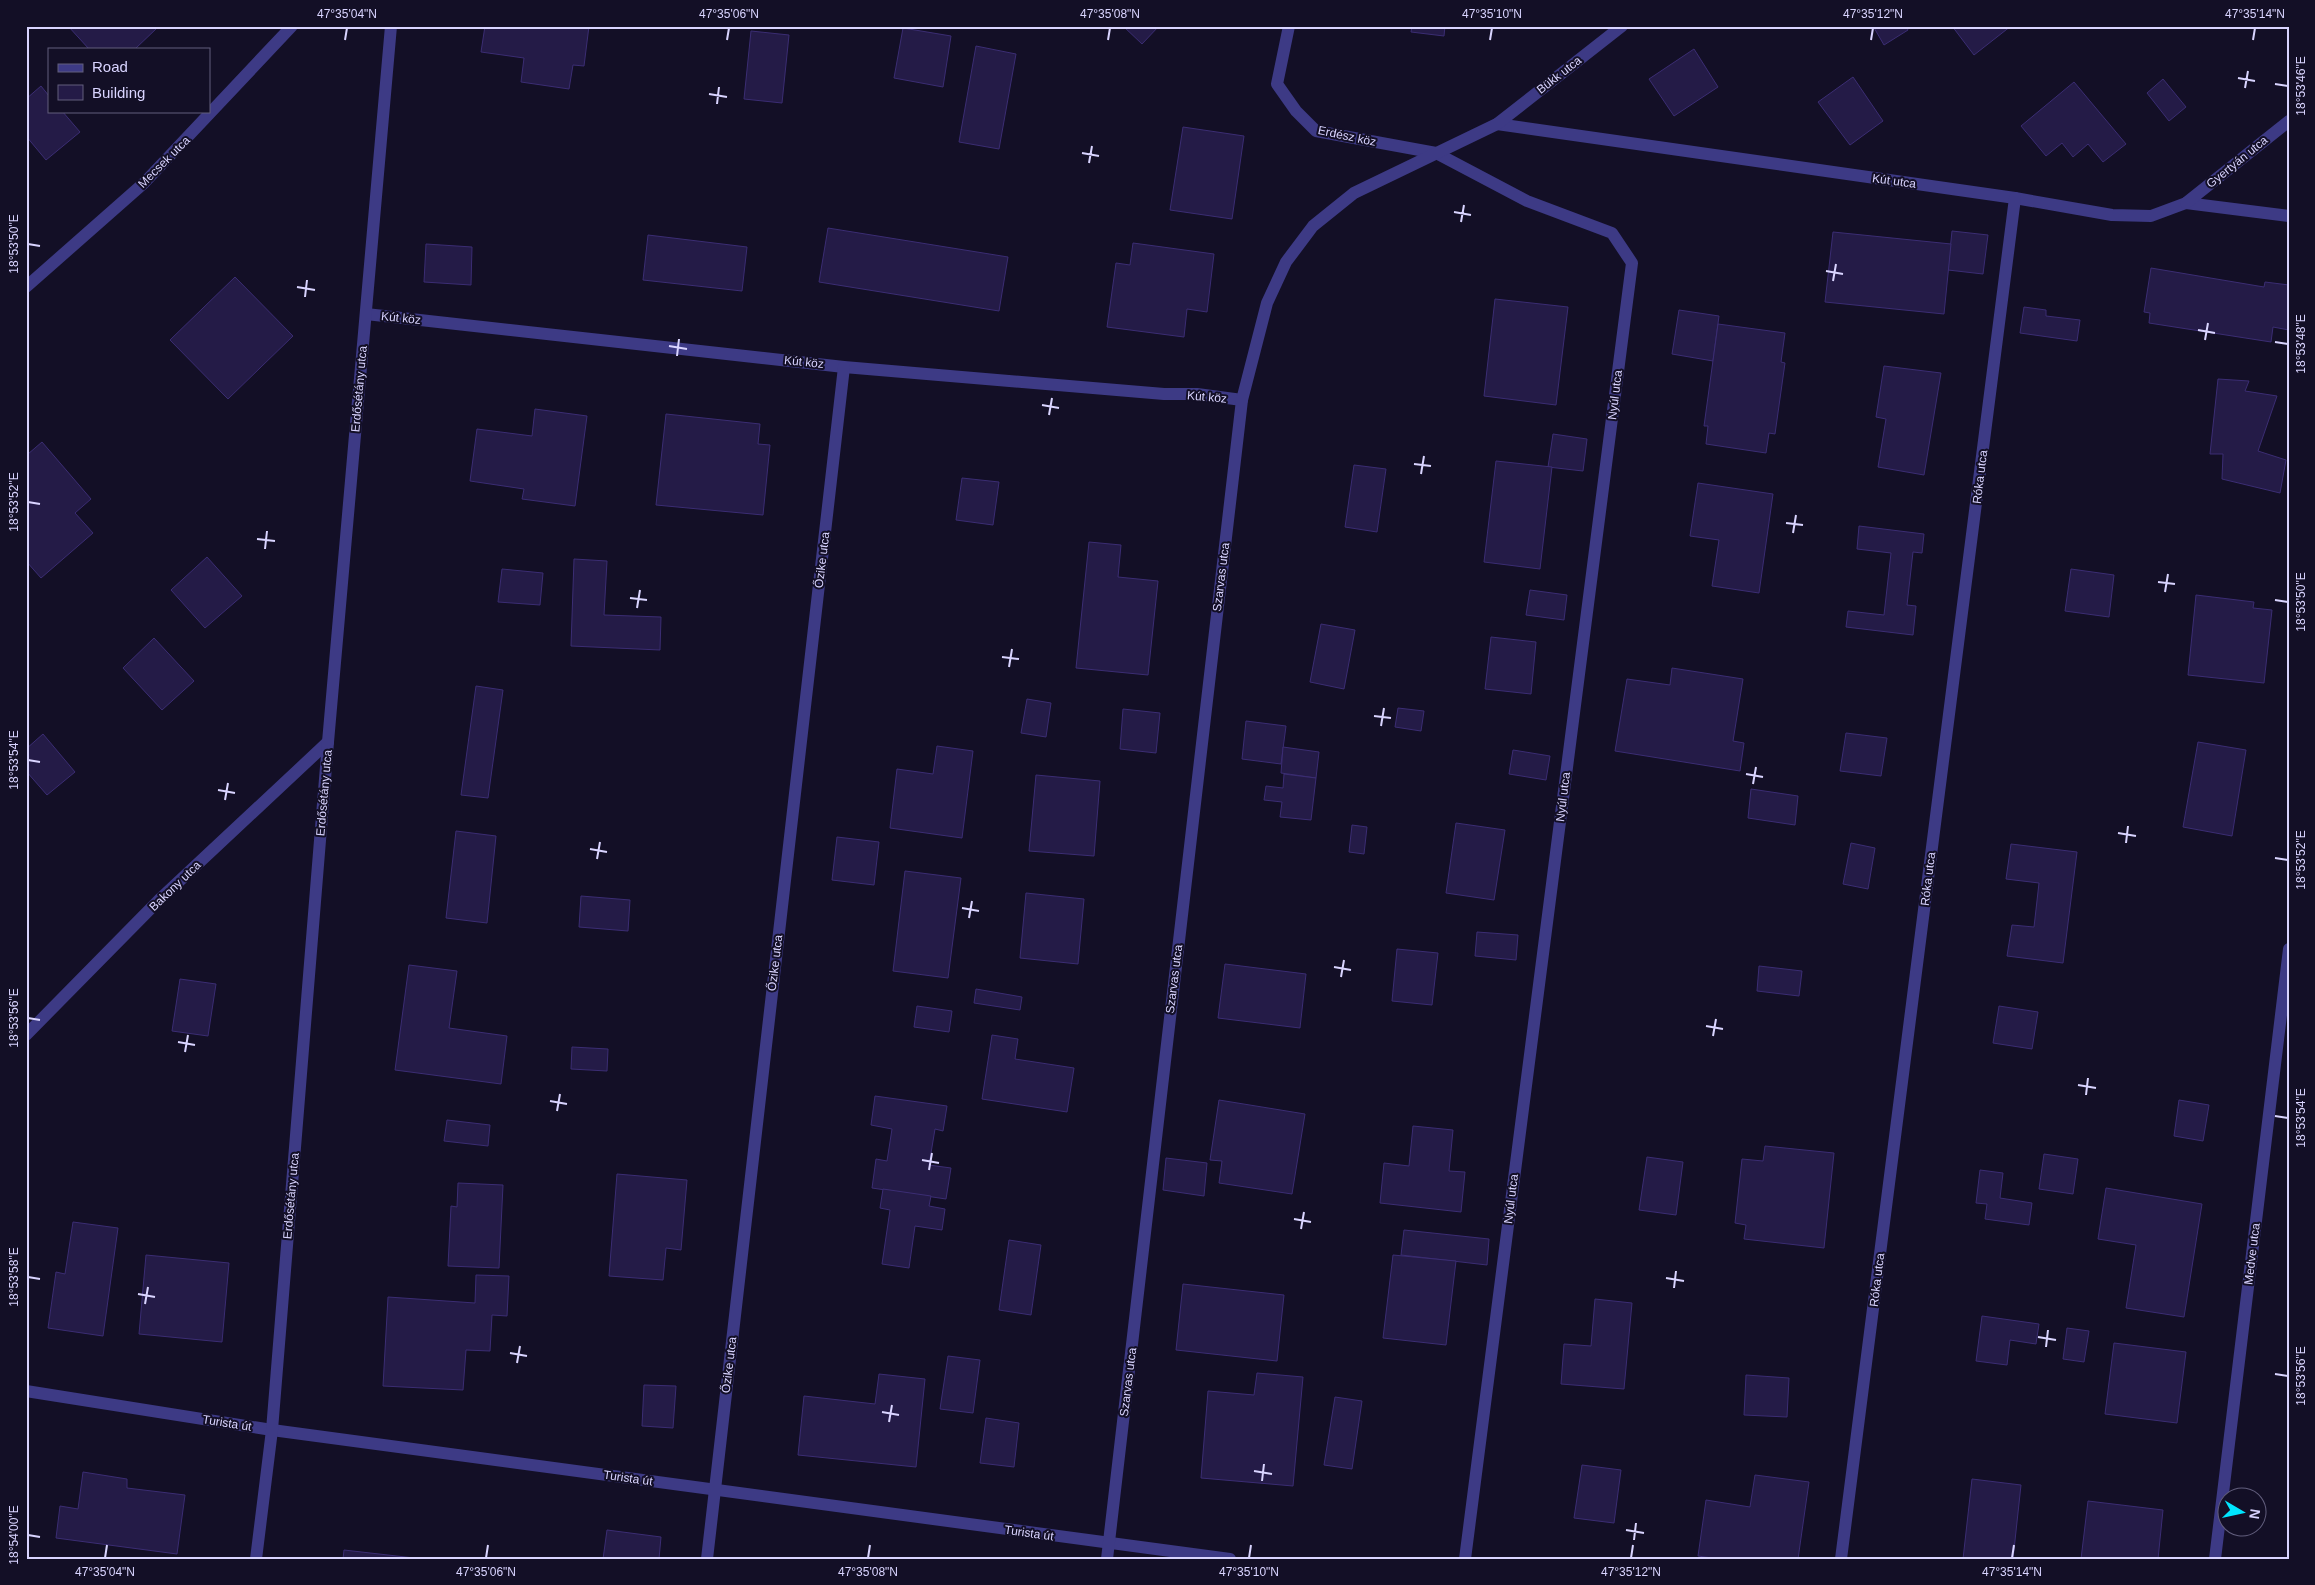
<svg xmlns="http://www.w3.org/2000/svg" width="2315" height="1585" viewBox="0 0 2315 1585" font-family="Helvetica,sans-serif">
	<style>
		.building { fill: #241b47; stroke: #3b2d73 }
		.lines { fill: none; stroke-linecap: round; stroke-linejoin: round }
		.minor { stroke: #3d3a85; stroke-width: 12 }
		.ticks { fill: none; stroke: #d9d4ff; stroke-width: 2 }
		.labels { text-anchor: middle; stroke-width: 4; stroke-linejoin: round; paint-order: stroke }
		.street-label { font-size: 12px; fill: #d9d4ff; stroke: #130f26 }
		.neatline { fill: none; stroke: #d9d4ff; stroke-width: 2 }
		.ticks-label { font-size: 12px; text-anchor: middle; fill: #d9d4ff }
	</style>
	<rect width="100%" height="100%" fill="#130f26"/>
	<g class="building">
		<polygon points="68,26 156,26 157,28 135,49 89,49"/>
		<polygon points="485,26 589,26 584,66 573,65 569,89 521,82 524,58 481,52"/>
		<polygon points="1123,26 1159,26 1142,44"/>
		<polygon points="1412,26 1445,26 1444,36 1411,32"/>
		<polygon points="1873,26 1906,26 1908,30 1884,45"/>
		<polygon points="1952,26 2011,26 1974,55"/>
		<polygon points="903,28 951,36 943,87 894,78"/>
		<polygon points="751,31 789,35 782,103 744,99"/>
		<polygon points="976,46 1016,54 999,149 959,142"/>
		<polygon points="1694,49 1718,87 1674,116 1649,79"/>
		<polygon points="1853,77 1883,121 1850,145 1818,102"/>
		<polygon points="2163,79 2186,107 2169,121 2147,93"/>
		<polygon points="2074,82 2126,144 2103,162 2088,144 2073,157 2062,143 2046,156 2021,126"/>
		<polygon points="41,86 49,96 49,111 62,111 80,132 46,160 26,136 26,99"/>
		<polygon points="1183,127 1244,136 1232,219 1170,210"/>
		<polygon points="828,228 1008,257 999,311 819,282"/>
		<polygon points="1952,231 1988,235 1983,274 1948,270"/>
		<polygon points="1833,232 1951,244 1944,314 1825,302"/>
		<polygon points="648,235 747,247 742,291 643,280"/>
		<polygon points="1133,243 1214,254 1207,312 1187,309 1184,337 1107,327 1116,263 1130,265"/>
		<polygon points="426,244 472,247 471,285 424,282"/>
		<polygon points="2151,268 2264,287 2265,282 2289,285 2289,330 2273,327 2271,342 2149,323 2150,313 2144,312"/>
		<polygon points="235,277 293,336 228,399 170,340"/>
		<polygon points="1495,299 1568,307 1556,405 1484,396"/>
		<polygon points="2024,307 2046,310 2046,316 2080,320 2077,341 2020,333"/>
		<polygon points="1679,310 1719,316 1713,361 1672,354"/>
		<polygon points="1718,324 1785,333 1781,362 1785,363 1775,434 1769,433 1766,453 1706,444 1708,426 1704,426"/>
		<polygon points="1884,366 1941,373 1924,475 1878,467 1886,419 1876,417"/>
		<polygon points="2218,379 2249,381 2245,391 2277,396 2258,451 2286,460 2280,493 2222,479 2223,454 2210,454"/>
		<polygon points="535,409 587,416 575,506 522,499 524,489 470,481 477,429 532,436"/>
		<polygon points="666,414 760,424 758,444 770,445 763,515 656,505"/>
		<polygon points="1553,434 1587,439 1583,471 1548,467"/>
		<polygon points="42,442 91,499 75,513 93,533 41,578 26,561 26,452 28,454"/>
		<polygon points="1496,461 1552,467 1540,569 1484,562"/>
		<polygon points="1354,465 1386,469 1377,532 1345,527"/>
		<polygon points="962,478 999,482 993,525 956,520"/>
		<polygon points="1698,483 1773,494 1759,593 1712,586 1719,540 1690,536"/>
		<polygon points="1859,526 1924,534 1922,553 1913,552 1907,605 1916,606 1913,635 1846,627 1848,611 1884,615 1891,553 1857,549"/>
		<polygon points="1089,542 1121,545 1118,577 1158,581 1148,675 1076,668"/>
		<polygon points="207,557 242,596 205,628 171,590"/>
		<polygon points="574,559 607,561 604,615 661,617 660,650 571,646"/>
		<polygon points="502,569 543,573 540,605 498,602"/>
		<polygon points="2071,569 2114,575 2109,617 2065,611"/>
		<polygon points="1530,590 1567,595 1564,620 1526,615"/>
		<polygon points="2196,595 2254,602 2253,608 2272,610 2264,683 2188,675"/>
		<polygon points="1321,624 1355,630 1344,689 1310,682"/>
		<polygon points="1491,637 1536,642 1531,694 1485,689"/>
		<polygon points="154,638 194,681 162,710 123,668"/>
		<polygon points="1672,668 1743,679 1733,741 1744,743 1740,771 1615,751 1627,679 1670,685"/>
		<polygon points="476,686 503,690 488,798 461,795"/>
		<polygon points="1027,699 1051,703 1046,737 1021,733"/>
		<polygon points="1398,708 1424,711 1421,731 1395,727"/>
		<polygon points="1123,709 1160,713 1156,753 1120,749"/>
		<polygon points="1246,721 1286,726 1281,764 1242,759"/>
		<polygon points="1846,733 1887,738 1881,776 1840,771"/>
		<polygon points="43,734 75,772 47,795 26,771 26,749"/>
		<polygon points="2198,742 2246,750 2232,836 2183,827"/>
		<polygon points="937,746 973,751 962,838 890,828 897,769 933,774"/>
		<polygon points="1283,747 1319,752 1316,778 1281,773"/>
		<polygon points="1513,750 1550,756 1546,780 1509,774"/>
		<polygon points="1284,774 1316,778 1311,820 1280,817 1282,802 1264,800 1266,786 1283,788"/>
		<polygon points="1036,775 1100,781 1094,856 1029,851"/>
		<polygon points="1751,789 1798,796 1795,825 1748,818"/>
		<polygon points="1456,823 1505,830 1494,900 1446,893"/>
		<polygon points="1352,825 1367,827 1364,854 1349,852"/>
		<polygon points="456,831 496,836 487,923 446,918"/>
		<polygon points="837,837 879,842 874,885 832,880"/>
		<polygon points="1851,843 1875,848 1868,889 1843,884"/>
		<polygon points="2011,844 2077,852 2063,963 2007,956 2012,925 2034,927 2039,883 2006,879"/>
		<polygon points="905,871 961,878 948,978 893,971"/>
		<polygon points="1026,893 1084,899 1078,964 1020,958"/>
		<polygon points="581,896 630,900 628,931 579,927"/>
		<polygon points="1477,932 1518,935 1516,960 1475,956"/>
		<polygon points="1397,949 1438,953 1432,1005 1392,1001"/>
		<polygon points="1225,964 1306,974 1300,1028 1218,1018"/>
		<polygon points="409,965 457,971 449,1028 507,1036 501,1084 395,1070"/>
		<polygon points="1759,966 1802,971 1799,996 1757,991"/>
		<polygon points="180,979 216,984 208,1036 172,1031"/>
		<polygon points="976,989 1022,997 1020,1010 974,1003"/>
		<polygon points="917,1006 952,1011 949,1032 914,1027"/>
		<polygon points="1999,1006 2038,1012 2032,1049 1993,1043"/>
		<polygon points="992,1035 1018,1039 1015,1059 1074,1068 1067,1112 982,1099"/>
		<polygon points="572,1047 608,1049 607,1071 571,1069"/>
		<polygon points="875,1096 947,1106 943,1131 935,1129 929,1165 951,1168 946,1199 872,1188 876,1159 887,1161 892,1129 871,1125"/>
		<polygon points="1219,1100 1305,1114 1292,1194 1219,1183 1222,1161 1210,1160"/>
		<polygon points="2179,1100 2209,1105 2203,1141 2174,1136"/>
		<polygon points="447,1120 490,1125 488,1146 444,1141"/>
		<polygon points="1413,1126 1453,1130 1449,1171 1465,1172 1461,1212 1380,1203 1384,1163 1409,1166"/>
		<polygon points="1765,1146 1834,1153 1824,1248 1744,1239 1746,1225 1735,1223 1742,1159 1763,1161"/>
		<polygon points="2044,1154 2078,1159 2073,1194 2039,1189"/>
		<polygon points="1647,1157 1683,1162 1676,1215 1639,1210"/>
		<polygon points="1166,1158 1207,1163 1204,1196 1163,1190"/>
		<polygon points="1980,1170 2003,1173 2000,1198 2032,1203 2029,1225 1985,1219 1987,1204 1976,1203"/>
		<polygon points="617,1174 687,1180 681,1250 666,1248 663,1280 609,1276"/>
		<polygon points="458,1183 503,1185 499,1268 448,1266 451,1206 457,1207"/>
		<polygon points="2106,1188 2202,1204 2184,1317 2126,1308 2136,1245 2098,1239"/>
		<polygon points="883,1189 931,1196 929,1206 945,1209 942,1230 915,1226 909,1268 882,1264 890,1210 880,1208"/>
		<polygon points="73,1222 118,1228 103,1336 48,1328 56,1272 65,1274"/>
		<polygon points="1404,1230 1489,1239 1487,1265 1401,1255"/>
		<polygon points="1009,1240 1041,1245 1031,1315 999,1310"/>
		<polygon points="146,1255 229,1263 222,1342 139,1334"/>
		<polygon points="1393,1255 1456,1261 1446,1345 1383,1338"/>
		<polygon points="476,1275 509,1276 507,1316 492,1315 490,1351 466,1350 463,1390 383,1386 388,1297 475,1303"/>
		<polygon points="1183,1284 1284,1295 1277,1361 1176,1350"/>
		<polygon points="1595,1299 1632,1303 1624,1389 1561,1384 1564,1344 1591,1346"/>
		<polygon points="1982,1316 2039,1324 2036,1344 2010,1340 2007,1365 1976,1361"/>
		<polygon points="2067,1328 2089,1331 2084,1362 2063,1359"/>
		<polygon points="2114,1343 2186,1352 2177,1423 2105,1414"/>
		<polygon points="948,1356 980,1360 973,1413 940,1409"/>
		<polygon points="1257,1373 1303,1377 1293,1486 1201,1478 1208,1391 1254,1395"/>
		<polygon points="879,1374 925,1379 916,1467 798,1455 804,1396 875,1404"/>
		<polygon points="1746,1375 1789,1378 1787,1417 1744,1415"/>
		<polygon points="644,1385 676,1386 673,1428 642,1426"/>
		<polygon points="1335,1397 1362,1401 1352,1469 1324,1465"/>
		<polygon points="986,1418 1019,1423 1014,1467 980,1463"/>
		<polygon points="1582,1465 1621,1470 1614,1523 1574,1518"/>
		<polygon points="83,1472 127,1479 127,1488 185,1495 177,1554 56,1538 60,1506 78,1509"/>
		<polygon points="1755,1475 1809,1482 1798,1559 1719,1559 1698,1556 1706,1500 1750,1507"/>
		<polygon points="1972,1479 2021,1485 2013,1559 1963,1559"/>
		<polygon points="2088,1501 2163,1510 2158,1559 2081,1559"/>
		<polygon points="607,1530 661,1537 659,1559 603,1559"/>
		<polygon points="344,1550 423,1559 343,1559"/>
	</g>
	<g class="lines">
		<g class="minor">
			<polyline points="1289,26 1277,84 1296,111 1316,131 1436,153 1527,201 1612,233 1632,263 1465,1559"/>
			<polyline points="1497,124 2015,198 2112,215 2151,216 2186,203 2289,216"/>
			<polyline points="2186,203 2289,121"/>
			<polyline points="26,287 144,183 292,26"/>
			<polyline points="366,314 844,367 1164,394 1197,394 1242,400"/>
			<polyline points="26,1035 159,900 328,742"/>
			<polyline points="26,1391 272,1430 1230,1559"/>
			<polyline points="256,1559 272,1430 328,742 391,26"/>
			<polyline points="707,1559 844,367"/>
			<polyline points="1107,1559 1242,400 1267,303 1286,262 1313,226 1354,193 1497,124 1622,26"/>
			<polyline points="1841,1559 2015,198"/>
			<polyline points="2215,1559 2289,949"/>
		</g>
	</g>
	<path class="ticks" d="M345,40l2,-12M727,40l2,-12M1108,40l2,-12M1490,40l2,-12M1871,40l2,-12M2253,40l2,-12M2238,78l17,3M2275,84l13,2M2245,88l3,-17M709,94l18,3M717,104l2,-17M1082,153l17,3M1089,163l3,-17M1454,212l17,3M1461,222l3,-17M28,244l12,2M1826,271l17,3M1833,281l3,-17M297,287l18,3M305,297l2,-17M2198,330l17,3M2205,340l3,-17M2275,342l13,2M669,346l18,3M677,356l2,-17M1042,405l17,3M1049,415l3,-17M1414,464l17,2M1421,474l3,-18M28,502l12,2M1786,523l17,2M1793,533l3,-18M257,539l18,2M265,549l2,-18M2158,582l17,2M2165,592l3,-18M630,598l17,2M2275,600l13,2M637,608l3,-18M1002,657l17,2M1009,667l3,-18M1374,716l17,2M1381,726l3,-18M28,760l12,2M1746,774l17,3M1753,784l3,-17M218,790l17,3M225,800l3,-17M2118,833l18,3M2126,843l2,-17M590,849l17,3M2275,858l13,2M597,859l3,-17M962,908l17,3M969,918l3,-17M1334,967l17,3M1341,977l3,-17M28,1018l12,2M1706,1026l17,3M1713,1036l3,-17M178,1042l17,3M185,1052l3,-17M2078,1085l18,3M2086,1095l2,-17M550,1101l17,3M557,1111l3,-17M2275,1116l13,2M922,1160l17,3M929,1170l3,-17M1294,1219l17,3M1301,1229l3,-17M28,1277l12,2M1666,1278l18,3M1674,1288l2,-17M138,1294l17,3M145,1304l3,-17M2038,1337l18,3M2046,1347l2,-17M510,1353l17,3M517,1363l3,-17M2275,1374l13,2M882,1412l17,3M889,1422l3,-17M1254,1471l18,3M1262,1481l2,-17M1626,1530l18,3M28,1535l12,2M1634,1540l2,-17M105,1558l2,-13M486,1558l2,-13M868,1558l2,-13M1249,1558l2,-13M1631,1558l2,-13M2012,1558l2,-13"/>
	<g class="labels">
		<g class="street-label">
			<text transform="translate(1559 75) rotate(-38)" y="4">Bükk utca</text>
			<text transform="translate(1347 136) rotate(12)" y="4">Erdész köz</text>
			<text transform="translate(164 162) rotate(-45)" y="4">Mecsek utca</text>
			<text transform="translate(2237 162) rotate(-39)" y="4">Gyertyán utca</text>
			<text transform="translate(1894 181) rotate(8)" y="4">Kút utca</text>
			<text transform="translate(401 318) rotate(6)" y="4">Kút köz</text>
			<text transform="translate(804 362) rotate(6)" y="4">Kút köz</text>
			<text transform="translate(359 389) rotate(-85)" y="4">Erdősétány utca</text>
			<text transform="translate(1615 395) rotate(-83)" y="4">Nyúl utca</text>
			<text transform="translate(1207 397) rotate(5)" y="4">Kút köz</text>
			<text transform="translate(1980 477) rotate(-83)" y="4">Róka utca</text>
			<text transform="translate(822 560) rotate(-83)" y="4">Őzike utca</text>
			<text transform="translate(1221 577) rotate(-83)" y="4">Szarvas utca</text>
			<text transform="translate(324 793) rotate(-85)" y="4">Erdősétány utca</text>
			<text transform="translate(1563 797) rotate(-83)" y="4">Nyúl utca</text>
			<text transform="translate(1928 879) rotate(-83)" y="4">Róka utca</text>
			<text transform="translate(175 886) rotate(-44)" y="4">Bakony utca</text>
			<text transform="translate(775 963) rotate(-83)" y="4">Őzike utca</text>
			<text transform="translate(1174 979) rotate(-83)" y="4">Szarvas utca</text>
			<text transform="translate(291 1196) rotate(-85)" y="4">Erdősétány utca</text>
			<text transform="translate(1511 1199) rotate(-83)" y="4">Nyúl utca</text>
			<text transform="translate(2252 1254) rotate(-83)" y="4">Medve utca</text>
			<text transform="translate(1877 1280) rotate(-83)" y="4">Róka utca</text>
			<text transform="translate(729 1365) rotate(-83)" y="4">Őzike utca</text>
			<text transform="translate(1128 1382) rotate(-83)" y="4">Szarvas utca</text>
			<text transform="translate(227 1423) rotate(9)" y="4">Turista út</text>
			<text transform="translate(628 1478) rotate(8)" y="4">Turista út</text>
			<text transform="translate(1029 1533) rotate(8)" y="4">Turista út</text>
		</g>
	</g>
	<rect width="2315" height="1585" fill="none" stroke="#130f26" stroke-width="55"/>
	<rect x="48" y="48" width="162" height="65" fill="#130f26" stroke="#625e7d"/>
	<rect x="58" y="64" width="25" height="8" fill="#3d3a85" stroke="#625e7d"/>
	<text x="92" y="72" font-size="15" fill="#d9d4ff">Road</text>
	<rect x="58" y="85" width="25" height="15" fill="#241b47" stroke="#625e7d"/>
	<text x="92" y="98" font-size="15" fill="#d9d4ff">Building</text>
	<g transform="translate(2242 1512) rotate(99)"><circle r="24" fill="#130f26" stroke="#625e7d"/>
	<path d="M0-4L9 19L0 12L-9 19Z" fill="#00e5ff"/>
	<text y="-8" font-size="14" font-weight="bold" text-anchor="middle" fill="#d9d4ff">N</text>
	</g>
	<rect x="28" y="28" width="2260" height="1530" class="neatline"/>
	<g class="ticks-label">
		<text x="347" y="18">47°35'04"N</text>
		<text x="729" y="18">47°35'06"N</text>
		<text x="1110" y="18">47°35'08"N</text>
		<text x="1492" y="18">47°35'10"N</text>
		<text x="1873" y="18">47°35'12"N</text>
		<text x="2255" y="18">47°35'14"N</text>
		<text transform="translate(2301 86) rotate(-90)" y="4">18°53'46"E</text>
		<text transform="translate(14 244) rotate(-90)" y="4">18°53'50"E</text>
		<text transform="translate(2301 344) rotate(-90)" y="4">18°53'48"E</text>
		<text transform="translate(14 502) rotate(-90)" y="4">18°53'52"E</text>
		<text transform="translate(2301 602) rotate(-90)" y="4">18°53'50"E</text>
		<text transform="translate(14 760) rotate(-90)" y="4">18°53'54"E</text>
		<text transform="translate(2301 860) rotate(-90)" y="4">18°53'52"E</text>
		<text transform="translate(14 1018) rotate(-90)" y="4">18°53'56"E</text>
		<text transform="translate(2301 1118) rotate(-90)" y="4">18°53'54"E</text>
		<text transform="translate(14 1277) rotate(-90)" y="4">18°53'58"E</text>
		<text transform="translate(2301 1376) rotate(-90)" y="4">18°53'56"E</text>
		<text transform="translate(14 1535) rotate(-90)" y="4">18°54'00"E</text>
		<text x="105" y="1576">47°35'04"N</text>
		<text x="486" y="1576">47°35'06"N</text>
		<text x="868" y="1576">47°35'08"N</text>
		<text x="1249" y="1576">47°35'10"N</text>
		<text x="1631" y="1576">47°35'12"N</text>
		<text x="2012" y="1576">47°35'14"N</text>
	</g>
</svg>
